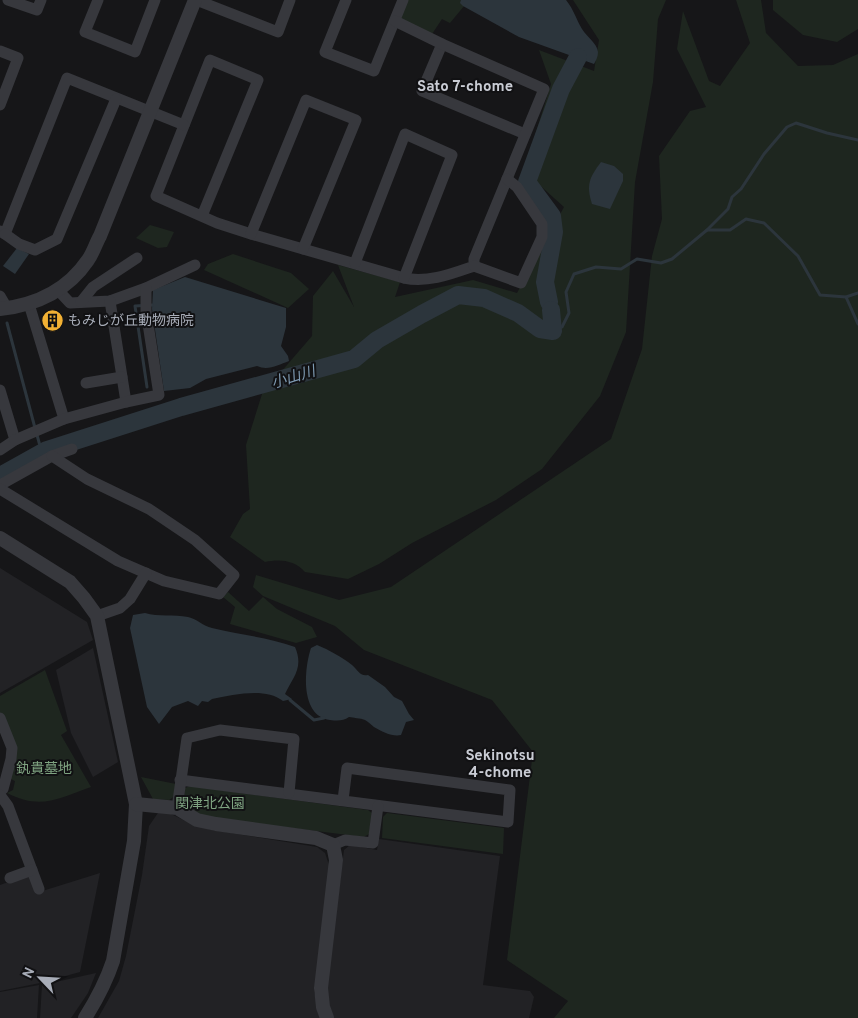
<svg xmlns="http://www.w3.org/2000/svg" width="858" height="1018" viewBox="0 0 858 1018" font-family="Overpass,'Noto Sans JP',sans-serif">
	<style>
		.built { fill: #222225 }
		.green { fill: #1e261f }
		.water { fill: #2c353c }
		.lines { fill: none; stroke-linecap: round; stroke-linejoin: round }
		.stream { stroke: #2c353c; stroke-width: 3 }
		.river { stroke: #2c353c; stroke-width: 18 }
		.minor { stroke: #37383d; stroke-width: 11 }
		.tertiary { stroke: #37383d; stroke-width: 14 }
		.labels { text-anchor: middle; stroke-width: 4; stroke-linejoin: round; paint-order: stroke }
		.poi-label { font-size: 14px; fill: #a8adb8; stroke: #111113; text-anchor: start }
		.park-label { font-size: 14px; fill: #7fa381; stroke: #111113 }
		.neighbourhood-label { font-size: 15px; font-weight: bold; fill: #c9ccd4; stroke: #111113 }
		.water-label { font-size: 15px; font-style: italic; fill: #7f9bb3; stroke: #111113 }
	</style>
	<rect width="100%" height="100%" fill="#161618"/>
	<g class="built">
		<polygon points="0,568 87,622 93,640 0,693"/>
		<polygon points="93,648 118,762 93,777 71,733 56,670"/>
		<polygon points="160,810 171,814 192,824 212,830 317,847 325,853 329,865 326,903 314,992 321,1018 98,1018 119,981 126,956 142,875 149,826"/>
		<polygon points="379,839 500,856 483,985 530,991 534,997 529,1018 333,1018 329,1008 326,993 344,850 350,845 377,850"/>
		<polygon points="100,873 80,972 40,983 0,991 0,885 30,874 36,893"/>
		<polygon points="96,973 88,993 71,1018 40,1018 42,985"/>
		<polygon points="39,985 37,1018 0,1018 0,992"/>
	</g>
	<g class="green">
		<polygon points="407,0 469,0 450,23 442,19 432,34 399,19"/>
		<path d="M573,0h93l-8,19 -5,63 -18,100 -9,150 -26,64 -58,73 -46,31 -84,43 -33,21 -31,15 -43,-7c-11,-12 -25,-13 -40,-10l-35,-25 13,-23 7,-5 -4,-64 16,-51 50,-58 1,-40 20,-25 21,36 -16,-42 62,17 -5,15 78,-17 44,13 47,-86 -29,-26 -8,-20 24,-77 -12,-34 55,21 5,-31z"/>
		<polygon points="736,0 761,0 766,33 798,66 833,65 858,54 858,1018 554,1018 568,1001 507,960 533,752 492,700 364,650 335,626 263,596 253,587 256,575 339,600 391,587 611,439 642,349 652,256 662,219 659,156 690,111 706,107 677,49 683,11 709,81 720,86 750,43"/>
		<polygon points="773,0 858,0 858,29 837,42 803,35 773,10"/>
		<polygon points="150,225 174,232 167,247 158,248 136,238"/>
		<polygon points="233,254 291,273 309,289 288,308 204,270 208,264"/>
		<polygon points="228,592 249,611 263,597 277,609 312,627 317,637 296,643 230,624 235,607 223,597"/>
		<path d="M45,670l22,61 -6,4 30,52c-34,12 -50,23 -84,6l6,-3 2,-9 -4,-2 -1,-4 4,-24 -14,-38v-17z"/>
		<polygon points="141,777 176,784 175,796 169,800 153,799"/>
		<polygon points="190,786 368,810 372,813 369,834 364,837 204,817 186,809 183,802 185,788"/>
		<polygon points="387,813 504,828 503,854 382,838 383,817"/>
	</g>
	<g class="water">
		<path d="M461,0h105c8,10 10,19 16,29 5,8 15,14 16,23 0,5 -2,8 -4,12l-75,-27 -56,-31 -3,-3z"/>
		<path d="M601,162l13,4 9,8v7l-13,28 -18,-5c-6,-19 -3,-26 9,-42z"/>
		<polygon points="17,248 29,254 15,274 3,266"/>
		<path d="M185,277l101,31v19l-5,19 7,10 1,5c-11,4 -21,10 -32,5l-51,13 -16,9 -26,3 -12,-82 1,-19z"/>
		<path d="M145,613c13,4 29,1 43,4 9,2 15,9 24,11 28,7 56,9 83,19 9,21 -2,30 -10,47l7,5 -9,2c-18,-14 -49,-6 -71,-2l-4,3 -6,-1 -4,5 -10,-5 -16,6 -13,17 -12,-17 -17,-79 3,-13z"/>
		<path d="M317,645c12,5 25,12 35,20 6,5 8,12 16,10l17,12 9,10 8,4 7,13 5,6 -8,2 -5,13c-8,2 -19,-3 -27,-8 -3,-2 -5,-5 -9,-7 -5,-2 -11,-2 -16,-3 -6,4 -11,4 -19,3 -30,-4 -26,-51 -19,-72z"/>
	</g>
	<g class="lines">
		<g class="stream">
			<polyline points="707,230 730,230 746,219 764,223 798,256 820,295 846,297 858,293"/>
			<polyline points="846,297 858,324"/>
			<polyline points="7,323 35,428"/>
			<polyline points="553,331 562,327 569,313 566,292 574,274 596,267 621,269 637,259 661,263 672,259 707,230 728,209 732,197 741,189 764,154 787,127 796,123 827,133 858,140"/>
			<polyline points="147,387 135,306 152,305"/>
			<polyline points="37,435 42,453"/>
			<polyline points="290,700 314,720 324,718"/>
		</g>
		<g class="river">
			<polyline points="549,302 545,282 554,232 552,216 527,182 561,89 578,57"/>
			<polyline points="0,476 47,450 181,407 354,359 377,340 422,314 458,295 484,298 518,313 540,329 553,331 551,310"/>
		</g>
		<g class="minor">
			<polyline points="8,0 37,10 41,0"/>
			<polyline points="98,0 85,32 135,52 155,0"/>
			<polyline points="196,0 278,32 290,0"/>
			<polyline points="346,0 325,52 374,71 403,0"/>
			<polyline points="442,44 422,91 525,134"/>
			<polyline points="0,51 18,58 0,105"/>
			<path d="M202,216l56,-136 -48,-20 -54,136 61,27 34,11 153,44c24,5 47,-4 70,-12v-7l70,-170 -102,-45 -47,-23"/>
			<polyline points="0,231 5,234 67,78 184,125"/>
			<polyline points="5,234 19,244 35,250 57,239 116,99"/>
			<polyline points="251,234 306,100 356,120 303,249"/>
			<polyline points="355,263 405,134 452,155 404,278"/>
			<polyline points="474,266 521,283 542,237 542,224 517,187 507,179"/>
			<polyline points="57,289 70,303 110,301 146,288 195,265"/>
			<polyline points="0,296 7,308"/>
			<polyline points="110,301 126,402"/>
			<polyline points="81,302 93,287 137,258"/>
			<polyline points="29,304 64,419"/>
			<polyline points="86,383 122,377"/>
			<polyline points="0,390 15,440 0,450"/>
			<polyline points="15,440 64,419 126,402 159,395 146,311 146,288"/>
			<polyline points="0,485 52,456 72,449"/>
			<polyline points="0,489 118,561 164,581 219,594 234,575 195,540 149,509 87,479 52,456"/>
			<polyline points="97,616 120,608 130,599 146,573"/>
			<polyline points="0,718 12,748 11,759 3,789 0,791"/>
			<polyline points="180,780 508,822 510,790 347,768 343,800"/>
			<polyline points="0,795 8,806 39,889"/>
			<polyline points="177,808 187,738 220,730 294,739 289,793"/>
			<polyline points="333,845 345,840 373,843 378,806"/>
			<polyline points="10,878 32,870"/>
		</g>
		<g class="tertiary">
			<path d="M0,309c37,-4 67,-18 88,-49 5,-7 8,-17 12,-24l95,-236"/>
			<path d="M0,538l70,44 14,16 13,18 39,188 -2,37 -21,120c-7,21 -16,38 -28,57"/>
			<polyline points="136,804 177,808 197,820 216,824 316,838 333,845 336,860 321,988 323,1007 327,1018"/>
		</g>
	</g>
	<defs>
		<symbol id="building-disc" viewBox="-11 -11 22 22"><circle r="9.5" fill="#f2b134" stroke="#111113"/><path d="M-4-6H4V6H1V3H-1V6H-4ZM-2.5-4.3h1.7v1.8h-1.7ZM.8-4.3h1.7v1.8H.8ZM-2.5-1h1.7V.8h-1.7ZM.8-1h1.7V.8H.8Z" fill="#111"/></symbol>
	</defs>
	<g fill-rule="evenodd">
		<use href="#building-disc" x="40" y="308" width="25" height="25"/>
	</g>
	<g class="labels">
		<g class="poi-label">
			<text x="68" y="325">もみじが丘動物病院</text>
		</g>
		<g class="park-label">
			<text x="44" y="773">釻貴墓地</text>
			<text x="210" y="808">関津北公園</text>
		</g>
		<g class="neighbourhood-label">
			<text x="465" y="91">Sato 7-chome</text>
			<text x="500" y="760">Sekinotsu<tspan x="500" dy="17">4-chome</tspan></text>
		</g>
		<g class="water-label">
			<text transform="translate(293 377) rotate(-17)" y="5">小山川</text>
		</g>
	</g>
	<g transform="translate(40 978) rotate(295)" stroke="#111113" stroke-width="4" paint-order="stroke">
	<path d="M0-4L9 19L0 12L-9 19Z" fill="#a8adb8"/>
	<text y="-8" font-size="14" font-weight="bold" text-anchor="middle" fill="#a8adb8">N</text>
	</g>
</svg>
